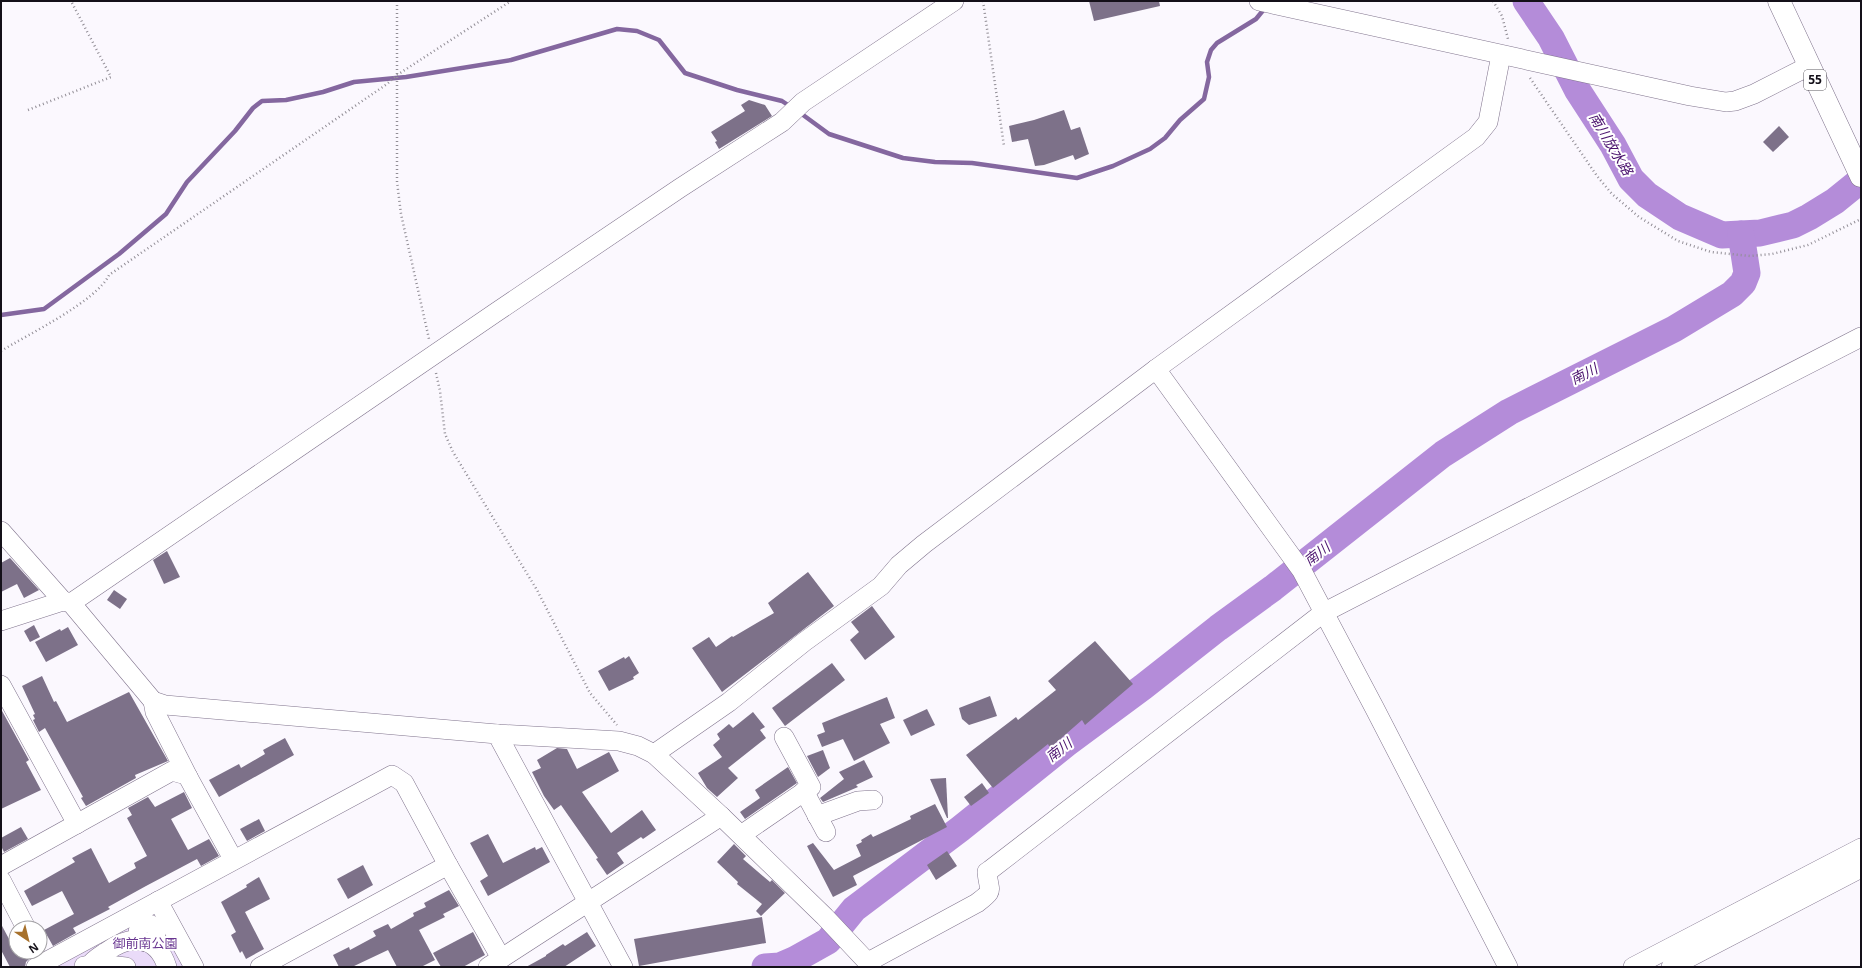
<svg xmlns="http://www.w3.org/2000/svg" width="1862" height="968" viewBox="0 0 1862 968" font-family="'Noto Sans','Noto Sans JP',sans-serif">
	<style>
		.green { fill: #eadbf9 }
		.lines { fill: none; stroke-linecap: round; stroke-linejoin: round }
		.stream { stroke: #84679f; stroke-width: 4.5 }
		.river { stroke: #b48cd9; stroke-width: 27 }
		.building { fill: #7d7189 }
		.minor-casing { stroke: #80748d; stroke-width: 20 }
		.major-casing { stroke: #80748d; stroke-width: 23 }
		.path { stroke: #928e96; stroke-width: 2.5; stroke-dasharray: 1 3; stroke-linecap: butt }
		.minor { stroke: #fff; stroke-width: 19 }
		.major { stroke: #fff; stroke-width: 22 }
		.labels { text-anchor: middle; stroke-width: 4; stroke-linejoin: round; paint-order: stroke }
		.shield { fill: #fff; stroke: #5a585e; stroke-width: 1 }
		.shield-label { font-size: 12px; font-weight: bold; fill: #141019 }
		.park-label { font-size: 13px; fill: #683590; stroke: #fff }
		.water-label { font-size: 14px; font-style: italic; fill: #49116d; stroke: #fff }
	</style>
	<rect width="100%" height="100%" fill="#fbf8fe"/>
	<polygon class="green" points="151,914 160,919 185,967 54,967"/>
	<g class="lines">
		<g class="stream">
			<polyline points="799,112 829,134 903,158 935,162 972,163 1077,178 1113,166 1150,149 1165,138 1180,120 1204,99 1209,77 1207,62 1211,50 1217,43 1256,19 1265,8"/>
			<polyline points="1,315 44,309 119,254 166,214 187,182 235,131 253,108 262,101 286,100 323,92 354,82 406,77 511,60 617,29 637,31 659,40 685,73 737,90 782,101 791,107"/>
		</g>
		<g class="river">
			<polyline points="1526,1 1551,38 1578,91 1613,145 1631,179 1647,195 1680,217 1722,235 1760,233 1793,225 1809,217 1835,201 1861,180"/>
			<polyline points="765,967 780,966 794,960 828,941 854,909 960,829 1066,744 1143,687 1218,628 1273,588 1443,454 1509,412 1674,329 1732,294 1743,283 1747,273 1741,234"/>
		</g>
	</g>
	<g class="building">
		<polygon points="1089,1 1159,1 1160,6 1094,21"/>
		<polygon points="749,100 765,105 772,116 719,149 715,142 717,141 711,132 745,111 741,105"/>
		<polygon points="1064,110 1071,130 1080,127 1089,154 1075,160 1073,155 1044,165 1035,166 1028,139 1012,142 1009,126 1034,120"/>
		<polygon points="1779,126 1789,137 1773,152 1763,142"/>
		<polygon points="167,551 180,577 164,584 153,560"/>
		<polygon points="10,558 39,590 24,598 17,584 1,592 1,563"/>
		<polygon points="808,572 834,606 722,692 692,648 709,637 716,647 732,636 733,637 774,613 768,603"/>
		<polygon points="114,590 127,599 120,609 107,600"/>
		<polygon points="872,606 895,637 865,660 850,640 859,632 851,622"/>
		<polygon points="34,625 40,637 30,642 24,631"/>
		<polygon points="68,627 78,645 46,662 35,642 60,629 61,631"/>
		<polygon points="1095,641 1133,684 1085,725 1082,720 1050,748 1048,744 993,788 966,755 1016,717 1018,720 1056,690 1048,681"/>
		<polygon points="629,656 639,673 633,677 634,679 609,691 598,671 624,657 625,659"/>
		<polygon points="832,663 845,680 785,726 772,708"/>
		<polygon points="42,676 54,702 56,701 67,722 129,692 168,761 135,775 136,778 86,806 81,798 83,797 45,728 39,732 33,720 35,719 33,715 35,714 22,686"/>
		<polygon points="990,696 997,716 969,725 962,719 959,708"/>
		<polygon points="887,697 895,718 880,724 890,743 854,761 843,739 822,747 817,735 825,732 822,723"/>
		<polygon points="1,709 29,760 26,762 41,790 1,809"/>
		<polygon points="927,709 935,725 911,736 903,720"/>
		<polygon points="753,712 765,727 760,730 766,738 728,768 738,778 717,797 707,788 698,773 722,757 713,745 720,739 717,734 729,724 733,728"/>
		<polygon points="285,738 294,755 219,797 209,780 239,764 241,768 265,754 263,750"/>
		<polygon points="557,748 567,749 577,769 609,752 619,771 582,792 611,833 642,810 656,830 643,839 641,837 617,853 624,863 607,875 596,859 598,858 561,805 554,810 544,796 532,772 541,768 537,760"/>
		<polygon points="823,750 830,768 818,777 807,756"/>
		<polygon points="864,760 873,777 856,785 858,787 823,802 820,798 844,779 839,772"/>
		<polygon points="788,767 797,783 745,819 740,812 760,798 755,790"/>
		<polygon points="946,778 948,818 947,818 930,779"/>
		<polygon points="982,783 989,793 971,806 964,797"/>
		<polygon points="184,792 192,808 171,819 188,850 209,839 219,856 201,866 197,859 146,886 108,907 110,909 73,928 76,933 53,946 44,930 74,914 62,891 32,906 24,891 75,862 72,858 91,848 109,883 136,868 134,863 147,856 127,818 132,815 128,808 148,797 155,807"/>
		<polygon points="935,804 947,827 853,876 857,885 833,897 807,846 813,843 834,870 861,856 856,845 862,842 861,840 871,834 873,837 888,830 911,819 910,816"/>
		<polygon points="259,819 265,831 247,841 240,829"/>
		<polygon points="21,827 28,839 4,852 1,846 1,838"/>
		<polygon points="488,834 503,863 535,847 536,850 542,847 550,862 488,896 480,881 488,876 470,843"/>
		<polygon points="734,844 746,856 743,859 770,882 772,880 785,893 761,916 756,911 762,904 737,884 738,882 717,862"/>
		<polygon points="947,851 957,866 936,880 927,865"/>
		<polygon points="363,865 373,885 348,899 337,879"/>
		<polygon points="259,877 270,899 245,912 264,949 246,959 242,951 240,953 231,935 236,932 221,902 247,887 246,885"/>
		<polygon points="449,890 459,906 443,914 445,917 419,930 435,960 421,967 397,967 388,950 352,967 339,967 333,955 349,947 350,950 376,936 373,931 388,924 391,929 414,916 413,913 426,907 424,903"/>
		<polygon points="762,917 766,943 639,966 634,939"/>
		<polygon points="1,924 16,952 27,952 30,958 26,962 25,967 10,967 1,950"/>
		<polygon points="473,932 485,955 463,967 441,967 433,953"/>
		<polygon points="587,932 596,946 564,967 526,967 546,956 546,955 563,944 565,946"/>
	</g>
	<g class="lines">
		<defs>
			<g id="minor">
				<polyline points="1259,1 1690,96 1726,102 1735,101 1754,94 1809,66"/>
				<polyline points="1501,55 1488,122 1476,137 1156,369 1302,571 1375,709 1508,967"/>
				<polyline points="1,531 63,601"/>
				<polyline points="71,603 495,313 680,188 782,122 803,102 954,1"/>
				<polyline points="1,621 63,601 71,603 153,701 165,705 497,734 623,967"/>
				<polyline points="1,685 77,824"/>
				<polyline points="153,701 155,712 188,777"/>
				<polyline points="497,734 619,741 638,746 654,754 721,816 825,917 872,967"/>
				<polyline points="654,754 729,702 804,642 881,586 899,565 924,544 1156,369"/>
				<polyline points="804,791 826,832"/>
				<polyline points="817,816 858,801 873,800"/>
				<polyline points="741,835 811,787 784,737"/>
				<polyline points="1,866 172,771 186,775 188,777 233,859"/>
				<polyline points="1,880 26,928"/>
				<polyline points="158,901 194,967"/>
				<circle cx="147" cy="933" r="9"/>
				<path d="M868,962l109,-59c18,-14 12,-10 10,-31l3,-2 333,-257 538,-276"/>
				<polyline points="84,966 107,965 126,967"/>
				<path d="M89,966c4,-6 11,-10 17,-14 24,-18 51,-17 61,15"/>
				<polyline points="36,967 392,775 404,783 448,865 501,958"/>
				<polyline points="260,967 448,865"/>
				<polyline points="488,967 721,816"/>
				<polyline points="1633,967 1861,848"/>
				<polyline points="1671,967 1861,868"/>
			</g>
			<polyline id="major" points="1779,1 1861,176"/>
		</defs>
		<use href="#minor" class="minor-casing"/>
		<use href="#major" class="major-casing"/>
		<g class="path">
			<polyline points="397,1 397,182 401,214 429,339"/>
			<polyline points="983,1 1004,146"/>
			<polyline points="1493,1 1502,16 1508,39"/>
			<polyline points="1530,78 1597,176 1612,194 1639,217 1678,241 1711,252 1750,256 1772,254 1808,245 1861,219"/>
			<polyline points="28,110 111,77 71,1"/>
			<path d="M1,351c26,-16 96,-50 108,-76l278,-191 10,-9 114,-74"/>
			<polyline points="436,373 440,391 445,434 453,452 537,590 590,693 617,725"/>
		</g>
		<use href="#minor" class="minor"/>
		<use href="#major" class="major"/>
	</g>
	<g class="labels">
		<rect class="shield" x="1804" y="70" width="22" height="20" rx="3"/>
		<g class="shield-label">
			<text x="1815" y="84">55</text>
		</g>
		<g class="park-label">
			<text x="145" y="948">御前南公園</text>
		</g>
		<g class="water-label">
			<text transform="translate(1611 144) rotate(59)" y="5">南川放水路</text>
			<text transform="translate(1584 374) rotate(-27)" y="5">南川</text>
			<text transform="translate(1317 554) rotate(-38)" y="5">南川</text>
			<text transform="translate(1059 750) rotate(-38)" y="5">南川</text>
		</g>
	</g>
	<rect width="1862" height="968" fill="none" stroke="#141019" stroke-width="4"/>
	<g transform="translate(28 940) rotate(145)"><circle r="19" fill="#ffffff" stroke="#a19fa3"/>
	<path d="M0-3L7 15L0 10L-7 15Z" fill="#a7712c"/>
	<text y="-6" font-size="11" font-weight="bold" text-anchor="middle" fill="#141019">N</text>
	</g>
</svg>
